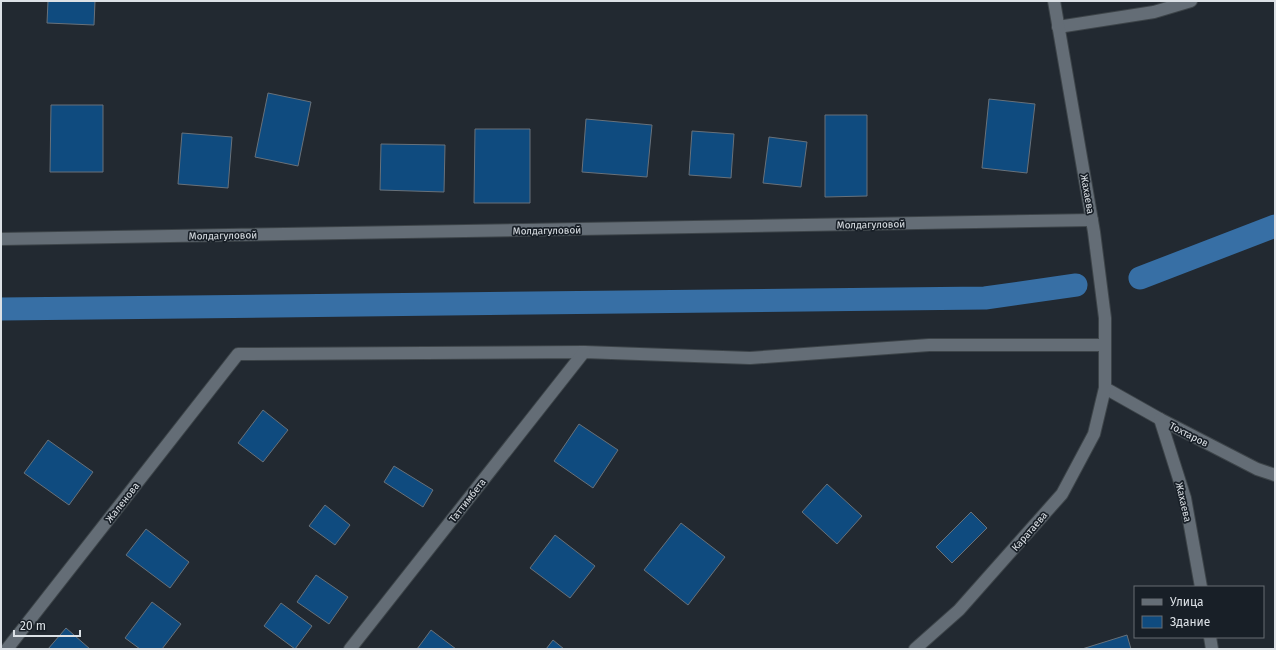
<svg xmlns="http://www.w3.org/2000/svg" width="1276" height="650" viewBox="0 0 1276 650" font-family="'Fira Sans',sans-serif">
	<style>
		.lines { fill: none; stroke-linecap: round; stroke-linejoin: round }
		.canal { stroke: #376fa5; stroke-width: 23 }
		.building { fill: #0f4b7f; stroke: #68717a }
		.street-casing { stroke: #3d4449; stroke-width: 14 }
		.secondary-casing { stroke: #3d4449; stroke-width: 14 }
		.street { stroke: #646d76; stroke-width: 12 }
		.secondary { stroke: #646d76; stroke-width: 12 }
		.labels { text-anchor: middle; stroke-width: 3.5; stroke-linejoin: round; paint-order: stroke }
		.street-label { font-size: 10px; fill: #dce1e6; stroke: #181f27 }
	</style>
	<rect width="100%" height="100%" fill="#222931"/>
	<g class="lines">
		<g class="canal">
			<polyline points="1140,278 1275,226"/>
			<polyline points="1,309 985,298 1076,285"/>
		</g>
	</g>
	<g class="building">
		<polygon points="48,1 95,1 94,25 47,23"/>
		<polygon points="268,93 311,102 298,166 255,157"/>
		<polygon points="989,99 1035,104 1027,173 982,168"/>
		<polygon points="51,105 103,105 103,172 50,172"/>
		<polygon points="825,115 867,115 867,196 825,197"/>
		<polygon points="586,119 652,125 647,177 582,172"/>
		<polygon points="475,129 530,129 530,203 474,203"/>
		<polygon points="692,131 734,134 731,178 689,175"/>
		<polygon points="182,133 232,137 228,188 178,184"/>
		<polygon points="769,137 807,142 801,187 763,183"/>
		<polygon points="381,144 445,145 444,192 380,190"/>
		<polygon points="263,410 288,430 263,462 238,443"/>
		<polygon points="579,424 618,450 593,488 554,461"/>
		<polygon points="48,440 93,472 69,505 24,473"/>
		<polygon points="394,466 433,490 423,507 384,482"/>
		<polygon points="827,484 862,516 837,544 802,512"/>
		<polygon points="325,505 350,525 335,545 309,526"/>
		<polygon points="971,512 987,528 952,563 936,547"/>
		<polygon points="681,523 725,557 688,605 644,570"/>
		<polygon points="146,529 189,562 170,588 126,555"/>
		<polygon points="555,535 595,566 570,598 530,568"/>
		<polygon points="316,575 348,597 329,624 297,602"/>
		<polygon points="152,602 181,624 162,649 140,649 125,638"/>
		<polygon points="281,603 312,626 295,649 264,626"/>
		<polygon points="66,628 90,649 48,649"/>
		<polygon points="431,630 456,649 417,649"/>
		<polygon points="1127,635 1131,649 1082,649"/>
		<polygon points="553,640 564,649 546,649"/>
	</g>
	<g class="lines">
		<defs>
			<g id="street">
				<polyline points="1058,27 1154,12 1191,1"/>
				<polyline points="1,239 1092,220"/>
				<polyline points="1105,388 1160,419 1257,469 1275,475"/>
				<polyline points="1160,419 1185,498 1201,587"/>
				<polyline points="1210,637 1212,649"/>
				<polyline points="7,649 238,354 584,352 750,358 929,345 1105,345"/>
				<polyline points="350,649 584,352"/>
			</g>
			<polyline id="secondary" points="915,649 959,610 1062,494 1094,434 1105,388 1105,318 1094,232 1054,1"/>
		</defs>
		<use href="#street" class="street-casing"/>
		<use href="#secondary" class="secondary-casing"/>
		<use href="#street" class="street"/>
		<use href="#secondary" class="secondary"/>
	</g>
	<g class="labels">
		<g class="street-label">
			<text transform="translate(1088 194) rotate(80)" y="4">Жахаева</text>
			<text transform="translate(871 224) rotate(-1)" y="4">Молдагуловой</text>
			<text transform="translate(547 230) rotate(-1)" y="4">Молдагуловой</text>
			<text transform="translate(223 235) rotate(-1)" y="4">Молдагуловой</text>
			<text transform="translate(1189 434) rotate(27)" y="4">Тохтаров</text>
			<text transform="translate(467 500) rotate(-52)" y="4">Таттимбета</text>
			<text transform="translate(122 502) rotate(-52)" y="4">Жаленова</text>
			<text transform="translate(1184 502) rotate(77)" y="4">Жахаева</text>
			<text transform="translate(1029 531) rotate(-49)" y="4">Каратаева</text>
		</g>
	</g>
	<rect width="1276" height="650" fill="none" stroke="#dce1e6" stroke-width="4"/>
	<rect x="1134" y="586" width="130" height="52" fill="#181f27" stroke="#666d73"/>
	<rect x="1142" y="599" width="20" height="6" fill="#646d76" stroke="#666d73"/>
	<text x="1170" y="606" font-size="12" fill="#dce1e6">Улица</text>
	<rect x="1142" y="616" width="20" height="12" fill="#0f4b7f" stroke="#666d73"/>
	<text x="1170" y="626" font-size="12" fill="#dce1e6">Здание</text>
	<path d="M14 630v6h66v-6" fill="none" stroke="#dce1e6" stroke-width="2"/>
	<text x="20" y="630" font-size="12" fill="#dce1e6" stroke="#181f27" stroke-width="3" paint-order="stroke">20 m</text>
</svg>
